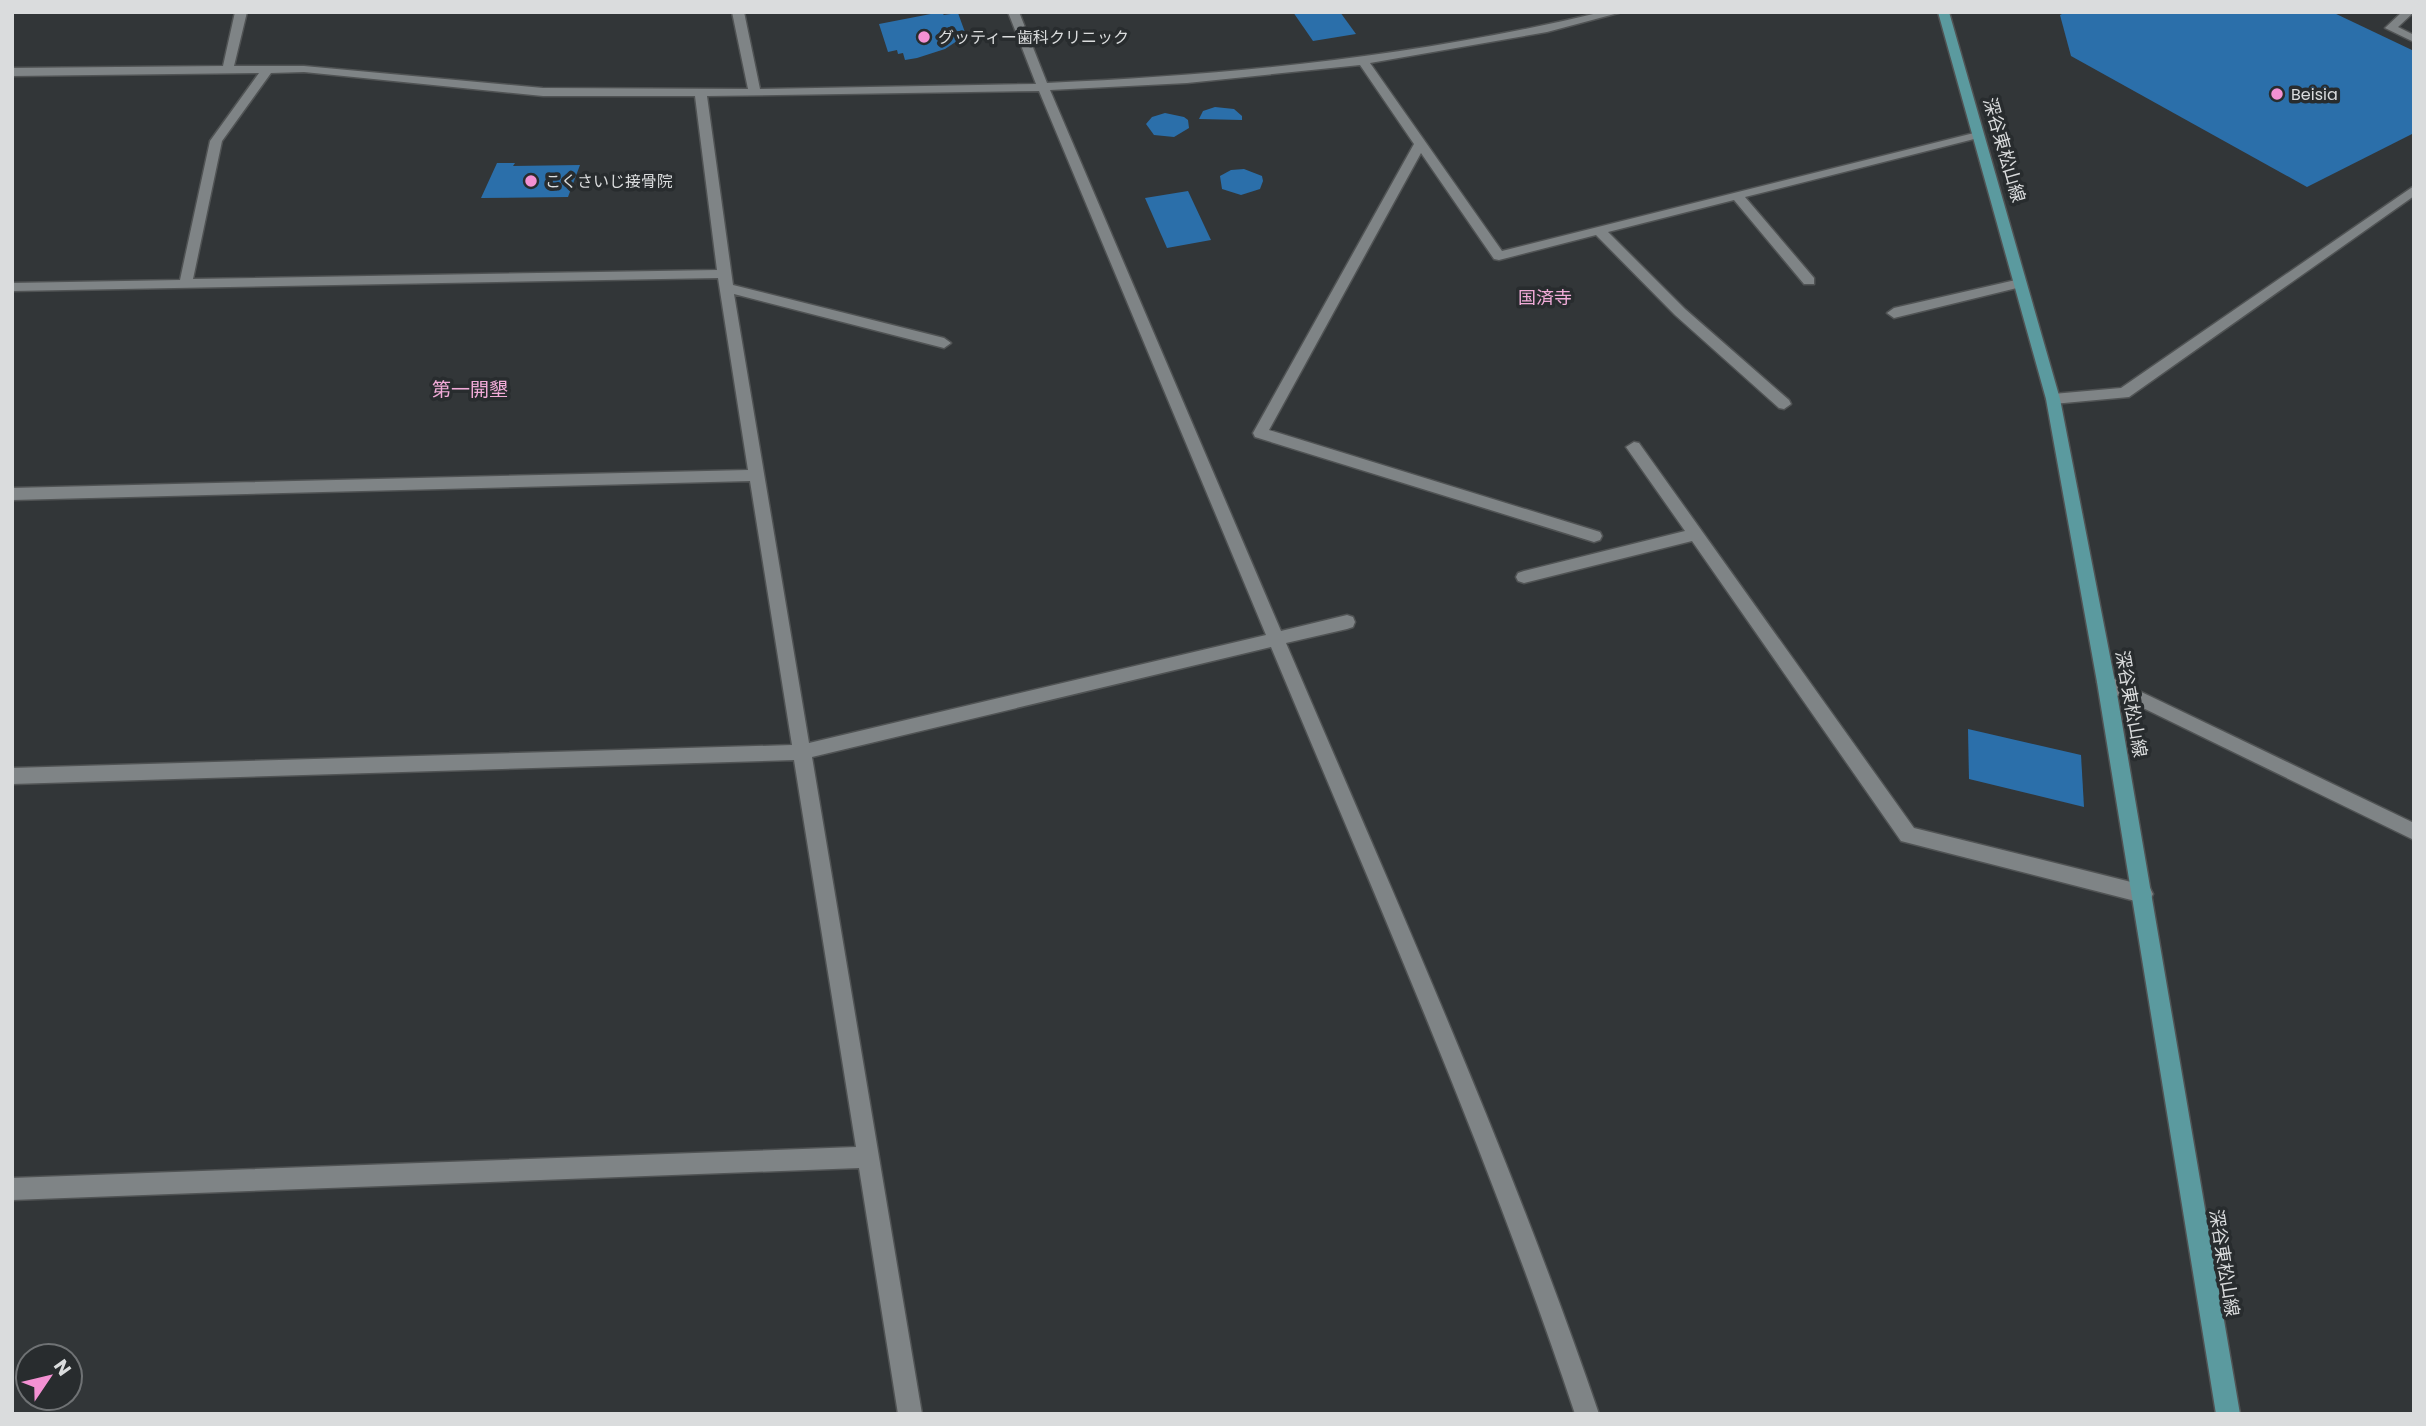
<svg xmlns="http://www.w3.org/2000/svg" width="2426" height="1426" viewBox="0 0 2426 1426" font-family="Poppins,'Noto Sans JP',sans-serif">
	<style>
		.building { fill: #2b6faa }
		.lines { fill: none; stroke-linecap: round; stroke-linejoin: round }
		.minor-casing { stroke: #505354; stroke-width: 3 }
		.major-casing { stroke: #505354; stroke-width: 3 }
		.minor { fill: #7f8486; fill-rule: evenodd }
		.major { fill: #5b9a9f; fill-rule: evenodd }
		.poi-dot { fill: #f491d3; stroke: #282c2e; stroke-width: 2.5 }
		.labels { text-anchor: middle; stroke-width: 7; stroke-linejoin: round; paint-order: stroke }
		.far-poi-label { font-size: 16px; fill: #dadcdd; stroke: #282c2e; text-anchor: start }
		.street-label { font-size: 18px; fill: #dadcdd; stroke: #282c2e }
		.far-quarter-label { font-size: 18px; fill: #f1abd8; stroke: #282c2e }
		.neighbourhood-label { font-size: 19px; fill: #f1abd8; stroke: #282c2e }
	</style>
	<rect width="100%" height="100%" fill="#323638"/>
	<g class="building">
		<polygon points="941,12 944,15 958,13 966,35 945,49 917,58 905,60 903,53 898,54 897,50 888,52 879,24"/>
		<polygon points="1293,12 1340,12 1356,34 1313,41"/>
		<polygon points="2066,12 2332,12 2414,51 2414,133 2307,187 2071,56 2060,15"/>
		<polygon points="1215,107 1234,109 1242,116 1242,120 1199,119 1203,111"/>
		<polygon points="1165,113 1184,117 1188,120 1189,128 1174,137 1154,135 1146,124 1152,117"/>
		<polygon points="497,163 515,163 513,166 580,165 568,197 481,198"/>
		<polygon points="1244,169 1262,176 1263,181 1260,189 1241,195 1222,189 1220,176 1231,170"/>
		<polygon points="1188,191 1211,240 1167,248 1145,198"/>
		<polygon points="1968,729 2081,755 2084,807 1969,779"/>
	</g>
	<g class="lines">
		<defs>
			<g id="minor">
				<path d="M235,12h12l-13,54h70l239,22 205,1 -16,-77h12l16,77 276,-5 -28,-72h11l28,71c188,-8 372,-27 555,-71h20l-75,20 -177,31 132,188 480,-120v6l-237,60 69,81v6h-10l-70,-84 -126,32 77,77 104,91 2,4 -7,5 -5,-1 -104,-93 -79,-80 -97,25 -5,-1 -73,-106 -152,277 331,102 2,4 -2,4 -6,2 -339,-105 -2,-4 161,-289 -54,-79 -173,18 -137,7 231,541 66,-16 6,2 2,5 -2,5 -6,2 -61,14c109,255 223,508 313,771h-24c-87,-261 -198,-513 -304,-767l-459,110 110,657h-24l-39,-246 -847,32v-22l844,-31 -62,-387 -782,24v-16l780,-23 -42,-264 -738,19v-12l736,-18 -30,-192 -706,13v-8l168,-3 30,-139 49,-68 -247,3v-8l211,-2zM304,72l239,24h152l22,174 -524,9 29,-138 49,-68zM1039,91l227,544 -457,108 -75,-449 210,54 7,-5 -7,-5 -211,-53 -26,-189z"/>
				<polygon points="2402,12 2414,12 2398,27 2414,35 2414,42 2385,28"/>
				<polygon points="2414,186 2414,196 2129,397 2053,404 2046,399 2053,394 2121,388"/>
				<polygon points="2020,279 2025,280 2025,286 1894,318 1887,313 1894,308"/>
				<polygon points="1634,442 1639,443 1914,828 2143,885 2150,888 2153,894 2150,900 2143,903 1901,841 1692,541 1524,583 1518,581 1516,577 1518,573 1524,571 1685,531 1626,447"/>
				<polygon points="2106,675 2414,823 2414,840 2100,687 2097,682 2100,677"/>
			</g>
			<polygon id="major" points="1938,12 1949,12 2060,399 2115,682 2240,1414 2216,1414 2097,682 2046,399"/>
		</defs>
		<use href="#minor" class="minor-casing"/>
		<use href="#major" class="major-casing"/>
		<use href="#minor" class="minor"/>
		<use href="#major" class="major"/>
	</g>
	<g class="poi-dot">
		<circle cx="924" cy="37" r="7"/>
		<circle cx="2277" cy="94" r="7"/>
		<circle cx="531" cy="181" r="7"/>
	</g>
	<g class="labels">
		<g class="far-poi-label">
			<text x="938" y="43">グッティー歯科クリニック</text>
			<text x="2291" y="100">Beisia</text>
			<text x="545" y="187">こくさいじ接骨院</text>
		</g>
		<g class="street-label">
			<text transform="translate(2004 150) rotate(74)" y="6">深谷東松山線</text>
			<text transform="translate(2131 704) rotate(80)" y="6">深谷東松山線</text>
			<text transform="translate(2224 1263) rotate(81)" y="6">深谷東松山線</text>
		</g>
		<g class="far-quarter-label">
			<text x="1545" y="304">国済寺</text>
		</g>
		<g class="neighbourhood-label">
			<text x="470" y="396">第一開墾</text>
		</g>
	</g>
	<rect width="2426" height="1426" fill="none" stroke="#dadcdd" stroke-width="28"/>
	<g transform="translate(49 1377) rotate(55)"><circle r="33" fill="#282c2e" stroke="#6f7274" stroke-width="2"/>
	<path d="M0-5L12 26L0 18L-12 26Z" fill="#f491d3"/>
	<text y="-10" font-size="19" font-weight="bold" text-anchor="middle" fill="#dadcdd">N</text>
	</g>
</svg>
